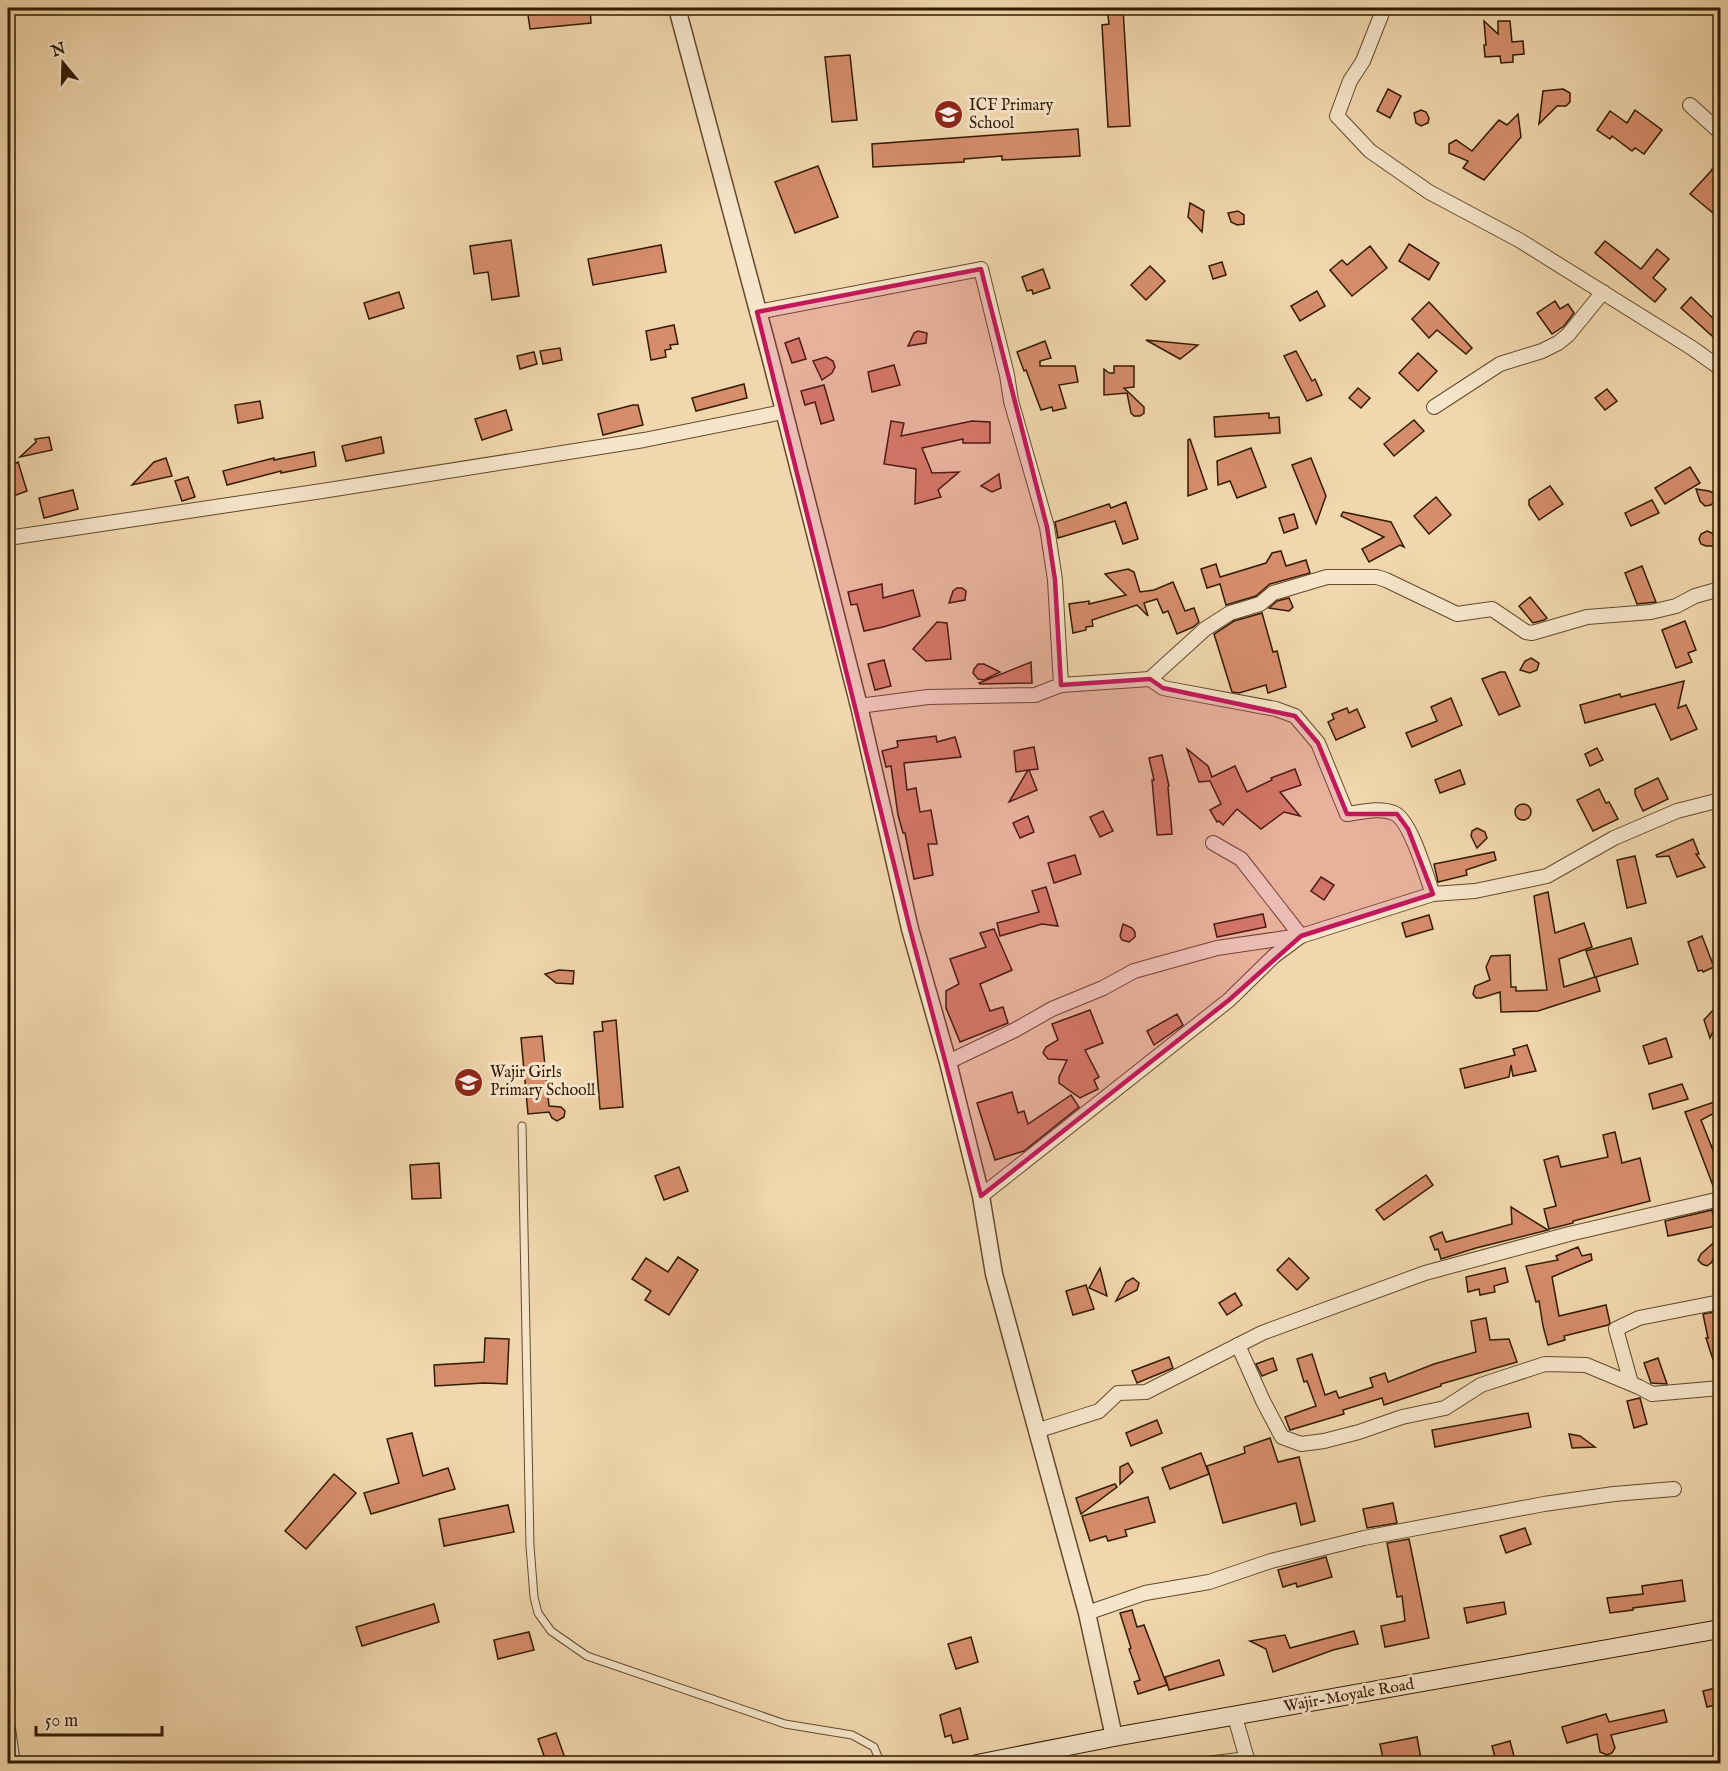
<svg xmlns="http://www.w3.org/2000/svg" width="1728" height="1771" font-family="'IM FELL English',serif">
<style>
.building{fill:#d68d6c;stroke:#331b00;stroke-width:1.5}
.lines{fill:none;stroke-linecap:round;stroke-linejoin:round}
.service-casing{stroke:#624a2b;stroke-width:9}
.minor-casing{stroke:#624a2b;stroke-width:16}
.tertiary-casing{stroke:#624a2b;stroke-width:19}
.secondary-casing{stroke:#331b00;stroke-width:20}
.service{stroke:#f6e5ca;stroke-width:7}
.minor{stroke:#f6e5ca;stroke-width:14}
.tertiary{stroke:#f6e5ca;stroke-width:16}
.secondary{stroke:#f6e5ca;stroke-width:18}
.marked{fill:#c2185b;fill-opacity:0.2;stroke:#c2185b;stroke-width:4.5;stroke-linejoin:round}
.labels{text-anchor:middle;dominant-baseline:central;stroke-width:6;stroke-linejoin:round;paint-order:stroke}
.poi-label{font-size:16px;fill:#331b00;stroke:#f6e5ca;text-anchor:start}
.street-label{font-size:16px;fill:#331b00;stroke:#f6e5ca}
</style>
<rect width="100%" height="100%" fill="#f1d7ad"/>
<filter id="stains"><feTurbulence type="fractalNoise" baseFrequency=".00333" numOctaves="4"/><feColorMatrix values="0 0 0 0 .2 0 0 0 0 .09 0 0 0 0 .02 0 0 0 .5 -.17"/></filter>
<radialGradient id="worn" r=".72"><stop offset=".6" stop-color="#630" stop-opacity="0"/><stop offset="1" stop-color="#630" stop-opacity=".3"/></radialGradient>
<g class="building">
<path d="M527 8H590L591 23 530 29Z"/>
<path d="M1107 8H1123L1130 126 1108 127 1102 25 1109 24Z"/>
<path d="M1484 21 1498 34V21H1510L1512 42 1523 41 1524 54 1513 55V62L1501 63 1500 56 1485 57 1484 45H1486Z"/>
<path d="M850 55 857 120 832 122 825 57Z"/>
<path d="M1388 89 1401 96 1390 118 1377 111Z"/>
<path d="M1563 89 1570 93V102L1566 106H1557L1539 124 1543 91Z"/>
<path d="M1421 110 1426 112 1429 118 1428 123 1421 126 1416 123 1414 113Z"/>
<path d="M1635 110 1662 130 1644 154 1635 148 1632 151 1612 136 1610 139 1597 130 1610 111 1627 123Z"/>
<path d="M1518 114 1521 137 1484 180 1463 168 1468 161 1449 153V144L1456 140 1472 151 1499 120 1507 125Z"/>
<path d="M1078 129 1080 156 1002 160V156L964 159V162L873 167 872 144Z"/>
<path d="M1720 157V204L1713 213 1690 194 1711 171Z"/>
<path d="M818 166 838 217 795 233 775 182Z"/>
<path d="M1190 203 1204 211 1202 232 1188 217Z"/>
<path d="M1238 211 1244 215V224L1237 225 1231 222 1228 213Z"/>
<path d="M511 240 519 296 492 300 488 272 474 274 470 246Z"/>
<path d="M1605 241 1641 269 1657 249 1669 259 1653 278 1666 289 1655 302 1595 253Z"/>
<path d="M1409 244 1439 263 1429 280 1399 261Z"/>
<path d="M661 245 666 272 593 285 588 259Z"/>
<path d="M1370 246 1387 268 1352 296 1330 270 1342 260 1347 265Z"/>
<path d="M1222 262 1226 275 1213 279 1209 266Z"/>
<path d="M1150 266 1165 281 1146 300 1131 285Z"/>
<path d="M1043 269 1050 288 1033 294 1032 290 1027 291 1022 277Z"/>
<path d="M1317 291 1325 306 1300 321 1291 306Z"/>
<path d="M399 292 404 308 369 319 364 303Z"/>
<path d="M1691 297 1720 325V343L1681 308Z"/>
<path d="M1555 301 1560 309 1568 304 1574 313 1564 326 1552 334 1537 313Z"/>
<path d="M1429 302 1472 348 1466 354 1437 330 1429 338 1412 319Z"/>
<path d="M674 325 678 344 670 345 671 349 665 350 666 357 651 360 646 331Z"/>
<path d="M918 331 927 333 926 343 908 346 914 333Z"/>
<path d="M799 338 806 359 792 363 785 343Z"/>
<path d="M1146 340 1198 345 1180 359Z"/>
<path d="M1045 341 1051 358 1040 361V366H1075L1078 382 1059 385 1066 408 1053 411 1052 407 1041 410 1026 370 1024 371 1017 352Z"/>
<path d="M560 348 562 360 543 364 540 351Z"/>
<path d="M1296 351 1312 381 1315 379 1322 395 1307 401 1284 356Z"/>
<path d="M534 352 537 364 520 369 517 356Z"/>
<path d="M1418 353 1437 371 1418 391 1399 373Z"/>
<path d="M826 357 833 361 835 367 832 373 822 380 813 361Z"/>
<path d="M894 365 900 385 872 392 868 372Z"/>
<path d="M1114 366H1134V387L1124 388 1144 407V413L1140 416H1134L1131 413 1127 393 1104 395V369L1109 373H1114Z"/>
<path d="M744 384 747 398 696 411 692 398Z"/>
<path d="M824 385 834 420 821 424 815 402 805 405 801 391Z"/>
<path d="M1358 388 1370 398 1361 408 1349 398Z"/>
<path d="M1607 389 1617 401 1605 410 1595 398Z"/>
<path d="M260 401 263 418 238 423 235 405Z"/>
<path d="M633 405H638L643 425 603 435 598 414Z"/>
<path d="M506 410 512 430 482 440 475 419Z"/>
<path d="M1269 413V418L1279 417 1280 433 1215 437 1214 417Z"/>
<path d="M1414 420 1424 431 1394 456 1384 444Z"/>
<path d="M891 421 904 423 901 436 972 421 990 422V443H963V439L922 448 932 473 959 472 938 490 941 497 915 504 916 469 884 464Z"/>
<path d="M49 437 52 450 20 457 36 442 35 439Z"/>
<path d="M381 437 384 453 346 461 342 446Z"/>
<path d="M1190 439 1207 489 1188 496V440Z"/>
<path d="M1251 448 1266 487 1237 498 1230 481 1218 485 1217 461Z"/>
<path d="M314 452 316 466 281 473V471L227 485 223 471 274 458V460Z"/>
<path d="M166 458 172 476 132 485 154 462Z"/>
<path d="M1311 458 1326 496 1316 524 1292 465Z"/>
<path d="M18 462 27 491 8 498V469Z"/>
<path d="M1690 467 1700 483 1665 504 1655 488Z"/>
<path d="M999 474 1001 488 992 492 981 486Z"/>
<path d="M188 477 195 497 182 501 175 481Z"/>
<path d="M1550 486 1563 504 1539 520 1529 505V500Z"/>
<path d="M1696 489 1709 491 1720 496 1711 505 1705 506 1700 501Z"/>
<path d="M73 490 78 509 44 518 39 498Z"/>
<path d="M1436 497 1451 515 1429 534 1414 516Z"/>
<path d="M1652 500 1659 513 1631 526 1625 513Z"/>
<path d="M1126 502 1138 539 1123 544 1115 521 1058 538 1055 522 1109 504 1111 508Z"/>
<path d="M1343 512 1391 522 1404 547 1400 545 1369 562 1362 549 1384 537 1341 516Z"/>
<path d="M1294 514 1298 528 1284 533 1279 518Z"/>
<path d="M1707 531 1712 533 1720 544V546H1706L1701 544 1699 539 1701 534Z"/>
<path d="M1281 551 1286 566 1306 560 1310 573 1270 584 1256 596 1226 605 1220 584 1207 588 1201 569 1216 564 1220 577 1266 563 1272 553Z"/>
<path d="M1642 566 1656 602 1637 604 1625 573Z"/>
<path d="M1128 569 1134 572 1140 592 1154 590 1173 582 1185 611 1194 608 1199 622 1193 627 1177 634 1168 611 1163 613 1157 599 1144 603 1148 616 1137 605 1092 620 1093 626 1086 627V630L1073 633 1069 604 1089 601V604L1126 595 1105 574Z"/>
<path d="M882 584 883 598 913 590 920 616 883 627 864 631 857 604 851 605 848 592Z"/>
<path d="M957 588H962L966 591 965 600 949 603 953 591Z"/>
<path d="M1530 597 1547 618 1544 620 1533 623 1519 606Z"/>
<path d="M1289 598 1293 607 1289 611 1269 608 1277 601Z"/>
<path d="M1262 613 1273 652 1277 651 1286 687 1268 693 1266 685 1239 693 1232 692 1214 634 1234 621Z"/>
<path d="M1685 621 1696 650 1688 653 1692 662 1676 668 1662 630Z"/>
<path d="M937 622 947 623 951 659 926 661 913 649Z"/>
<path d="M1531 658 1539 663 1537 670 1530 673 1520 670 1525 661Z"/>
<path d="M884 660 891 686 875 690 868 664Z"/>
<path d="M1031 662 1032 683 980 684 979 683Z"/>
<path d="M978 664H984L1000 672 984 680 978 679 973 673 974 669Z"/>
<path d="M1500 672H1505L1520 706 1499 715 1482 679Z"/>
<path d="M1684 681 1678 708 1686 705 1697 729 1671 740 1655 704 1585 723 1580 705 1620 694 1621 697Z"/>
<path d="M1451 698 1462 725 1412 747 1406 733 1437 721 1431 707Z"/>
<path d="M1347 708 1349 713 1357 709 1365 727 1336 740 1328 722 1334 719 1332 714Z"/>
<path d="M936 736 937 742 955 737 961 757 904 763 907 790 916 788 920 812 931 810 937 844H928L933 875 914 879 905 833H903L898 815 891 766 886 767 882 751 898 747 897 741Z"/>
<path d="M1034 747 1038 769 1029 770 1037 790 1009 802 1028 770 1016 772 1014 751Z"/>
<path d="M1597 748 1603 760 1590 766 1585 754Z"/>
<path d="M1187 749 1208 766 1212 777 1235 766 1247 792 1272 780 1271 778 1295 769 1301 785 1280 792 1300 816 1284 812 1261 829 1237 809 1223 825 1219 821 1217 822 1210 810 1221 804 1210 781 1199 782Z"/>
<path d="M1162 755 1169 786 1168 787 1172 834 1157 835 1152 780H1154L1149 758Z"/>
<path d="M1460 770 1465 784 1440 793 1435 780Z"/>
<path d="M1658 778 1668 799 1643 811 1635 794V789Z"/>
<path d="M1599 789 1606 803 1609 802 1618 819 1593 831 1577 800Z"/>
<circle cx="1523" cy="812" r="8"/>
<path d="M1103 811 1113 831 1100 837 1090 817Z"/>
<path d="M1028 816 1034 832 1020 838 1013 823Z"/>
<path d="M1477 828 1485 832 1487 838 1477 848 1471 836 1472 831Z"/>
<path d="M1693 839 1699 854H1696L1705 867 1677 877 1669 856 1657 857 1656 855Z"/>
<path d="M1494 852 1496 860 1466 870 1467 875 1438 882 1434 864Z"/>
<path d="M1075 855 1081 874 1054 883 1048 863Z"/>
<path d="M1635 856 1646 903 1627 908 1617 860Z"/>
<path d="M1321 877 1334 885 1324 900 1311 891Z"/>
<path d="M1046 887 1058 926 1042 924 1000 936 997 923 1039 912 1032 891Z"/>
<path d="M1548 892 1555 933 1584 923 1592 947 1559 959 1564 987 1595 977 1586 951 1631 938 1638 964 1596 977 1600 991 1538 1011 1501 1012 1500 992 1481 998H1476L1473 994 1475 986 1490 980 1486 967 1491 956 1510 955 1511 987H1516V991L1547 990 1534 896Z"/>
<path d="M1263 914 1266 927 1217 937 1214 924Z"/>
<path d="M1429 915 1433 929 1406 937 1402 923Z"/>
<path d="M1123 924 1132 928 1135 932V937L1129 942 1122 940 1120 936Z"/>
<path d="M994 929 1012 970 980 984 990 1011 1003 1007 1008 1023 960 1042 946 1008V991L959 984 950 959 986 947 980 933Z"/>
<path d="M1702 936 1714 967 1703 972 1702 970 1698 971 1688 942Z"/>
<path d="M559 970 574 971 573 984 556 983 545 974Z"/>
<path d="M1090 1010 1103 1043 1085 1050 1099 1077 1094 1080 1098 1089 1080 1098 1059 1083V1077L1067 1060 1048 1059 1043 1053 1046 1047 1058 1040 1052 1024Z"/>
<path d="M1713 1010 1718 1021 1710 1038 1704 1020Z"/>
<path d="M1177 1014 1183 1025 1154 1045 1147 1031Z"/>
<path d="M616 1020 623 1107 600 1109 594 1032 603 1031 602 1022Z"/>
<path d="M542 1036 549 1106 561 1107 565 1111 564 1117 557 1121 552 1118 549 1112 528 1114 521 1038Z"/>
<path d="M1666 1038 1672 1057 1649 1064 1643 1046Z"/>
<path d="M1527 1045 1536 1071 1513 1076 1511 1065 1509 1077 1465 1088 1460 1069 1515 1055 1513 1049Z"/>
<path d="M1682 1084 1688 1099 1653 1109 1649 1094Z"/>
<path d="M1012 1092 1018 1113 1024 1111 1028 1124 1071 1095 1079 1107 1024 1151 995 1160 977 1103Z"/>
<path d="M1720 1100V1110L1701 1120 1720 1168V1190L1715 1191 1685 1112Z"/>
<path d="M1615 1132 1622 1163 1640 1158 1650 1201 1573 1221V1223L1549 1229 1544 1209 1556 1206 1544 1160 1558 1156 1561 1167 1608 1157 1603 1135Z"/>
<path d="M439 1163 441 1198 412 1199 410 1165Z"/>
<path d="M679 1167 688 1191 664 1200 655 1176Z"/>
<path d="M1426 1175 1433 1185 1384 1220 1376 1210Z"/>
<path d="M1511 1207 1548 1230 1476 1248 1441 1259 1438 1249 1435 1250 1430 1237 1442 1232 1446 1242 1512 1224Z"/>
<path d="M1712 1210 1716 1226 1668 1236 1665 1221Z"/>
<path d="M1719 1238 1712 1262 1707 1266 1702 1264 1698 1260 1701 1254Z"/>
<path d="M1578 1247 1582 1256 1591 1254 1592 1260 1552 1277 1559 1316 1606 1305 1610 1323 1608 1325 1564 1336 1565 1340 1548 1345 1543 1326 1539 1301 1536 1302 1526 1266 1558 1260 1556 1256Z"/>
<path d="M678 1257 698 1270 669 1315 645 1300 651 1291 632 1279 646 1258 668 1272Z"/>
<path d="M1289 1258 1309 1278 1297 1290 1277 1270Z"/>
<path d="M1100 1268 1107 1296 1089 1288Z"/>
<path d="M1505 1268 1508 1282 1494 1286 1495 1292 1480 1295 1479 1289 1468 1292 1466 1277Z"/>
<path d="M1133 1278 1139 1283 1137 1290 1116 1301 1126 1282Z"/>
<path d="M1086 1285 1094 1309 1073 1315 1066 1291Z"/>
<path d="M1235 1293 1242 1305 1227 1315 1219 1303Z"/>
<path d="M1720 1311V1374L1718 1375 1706 1338H1708L1703 1314Z"/>
<path d="M1486 1318 1490 1340 1509 1339 1517 1362 1441 1384V1386L1384 1405 1382 1398 1343 1410 1344 1414 1290 1430 1285 1417 1316 1406 1307 1381 1304 1382 1297 1359 1312 1354 1325 1395 1336 1391 1339 1398 1373 1387 1370 1378 1385 1373 1388 1382 1434 1364 1476 1352 1471 1321Z"/>
<path d="M485 1338 509 1339 507 1384 484 1383 435 1386 434 1365 484 1362Z"/>
<path d="M1169 1357 1173 1368 1137 1383 1132 1371Z"/>
<path d="M1273 1358 1277 1370 1262 1376 1256 1364Z"/>
<path d="M1658 1358 1667 1384 1651 1383 1644 1363Z"/>
<path d="M1640 1398 1647 1424 1634 1428 1627 1401Z"/>
<path d="M1528 1413 1531 1427 1435 1447 1432 1430Z"/>
<path d="M1157 1420 1162 1433 1131 1446 1126 1433Z"/>
<path d="M412 1433 423 1476 448 1468 455 1489 371 1514 364 1493 399 1483 387 1439Z"/>
<path d="M1569 1434 1580 1436 1595 1447 1572 1448Z"/>
<path d="M1270 1438 1278 1462 1299 1457 1315 1521 1301 1525 1296 1503 1223 1523 1207 1466 1245 1453 1244 1447Z"/>
<path d="M1201 1453 1209 1474 1170 1489 1162 1468Z"/>
<path d="M1128 1463 1133 1472 1120 1484V1467Z"/>
<path d="M334 1474 356 1493 306 1549 285 1531Z"/>
<path d="M1115 1484 1117 1487 1081 1514 1076 1498Z"/>
<path d="M1148 1497 1155 1522 1125 1530 1127 1536 1108 1541 1106 1536 1090 1541 1082 1516Z"/>
<path d="M1393 1503 1397 1523 1367 1528 1363 1509Z"/>
<path d="M508 1505 514 1532 444 1546 439 1519Z"/>
<path d="M1525 1528 1531 1544 1506 1553 1500 1536Z"/>
<path d="M1409 1539 1429 1638 1385 1647 1381 1626 1405 1621 1402 1596 1397 1597 1387 1543Z"/>
<path d="M1326 1557 1332 1577 1297 1587 1296 1583 1283 1587 1278 1570Z"/>
<path d="M1682 1580 1685 1601 1633 1608V1610L1610 1613 1607 1598 1643 1594 1642 1586Z"/>
<path d="M1504 1602 1506 1614 1467 1623 1464 1608Z"/>
<path d="M434 1604 439 1622 362 1646 356 1627Z"/>
<path d="M1132 1610 1137 1627 1144 1625 1167 1685 1138 1694 1134 1682 1140 1680 1129 1649 1131 1648 1120 1613Z"/>
<path d="M1354 1631 1358 1644 1333 1650 1273 1672 1266 1649 1250 1641 1285 1635 1290 1648Z"/>
<path d="M529 1632 534 1650 498 1659 494 1640Z"/>
<path d="M971 1637 978 1662 956 1669 948 1644Z"/>
<path d="M1219 1660 1224 1675 1169 1690 1165 1677Z"/>
<path d="M1720 1687V1704L1707 1707 1703 1691Z"/>
<path d="M960 1708 968 1739 953 1743 951 1735 945 1737 940 1715Z"/>
<path d="M1664 1710 1667 1722 1611 1735 1615 1748 1612 1753 1607 1755 1600 1752 1597 1734 1567 1743 1562 1727 1606 1714 1609 1722Z"/>
<path d="M556 1733 565 1758 547 1764 538 1739Z"/>
<path d="M1417 1737 1421 1759 1398 1764H1384L1380 1744Z"/>
<path d="M1510 1741 1514 1756 1496 1761 1492 1746Z"/>
</g>
<g class="lines">
<defs>
<path id="service" d="M522 1126 530 1546 534 1597 538 1613 551 1631 587 1656 785 1724 852 1735 874 1747 881 1764"/>
<g id="minor">
<path d="M1384 8 1363 61 1350 81 1337 116 1370 151 1429 192 1519 240 1692 348 1720 368"/>
<path d="M1690 105 1720 132"/>
<path d="M757 312 981 269 1007 375 1011 401 1047 527 1055 580 1061 685"/>
<path d="M1434 407 1500 364 1542 351 1558 343 1568 335 1603 292"/>
<path d="M8 538 322 491 644 440 783 412"/>
<path d="M1150 679 1205 629 1230 613 1260 604 1273 593 1327 577H1377L1386 580 1457 614 1492 609 1526 632 1532 633 1587 617 1651 612 1676 606 1695 596 1720 589"/>
<path d="M859 706 928 697 1035 695 1061 685 1150 679 1163 688 1276 709 1295 716 1318 743 1347 814C1362 812 1380 807 1394 813 1411 820 1426 876 1433 894"/>
<path d="M1213 843 1241 859 1301 936"/>
<path d="M948 1062 1015 1030 1052 1009 1103 988 1134 971 1217 948 1299 936"/>
<path d="M981 1196 1229 1000 1274 956 1301 936 1433 894 1475 891 1547 876 1614 838 1677 811 1720 800"/>
<path d="M1238 1345 1263 1401 1282 1437 1301 1444 1324 1441 1359 1432 1402 1417 1445 1408 1481 1385 1545 1364 1586 1365 1639 1387 1652 1394 1720 1388"/>
<path d="M1631 1383 1616 1329 1639 1318 1720 1302"/>
<path d="M1036 1431 1099 1411 1118 1393 1146 1392 1262 1333 1425 1273 1569 1234 1720 1199"/>
<path d="M1087 1613 1145 1593 1209 1582 1271 1561 1364 1538 1544 1504 1614 1494 1674 1489"/>
<path d="M8 1729 13 1764"/>
<path d="M1207 1764 1247 1759 1235 1717"/>
</g>
<path id="tertiary" d="M677 8 770 356 859 706 910 929 948 1062 981 1196 994 1274 1087 1613 1114 1737"/>
<path id="secondary" d="M977 1764 1114 1737 1720 1629"/>
</defs>
<use href="#service" class="service-casing"/>
<use href="#minor" class="minor-casing"/>
<use href="#tertiary" class="tertiary-casing"/>
<use href="#secondary" class="secondary-casing"/>
<use href="#service" class="service"/>
<use href="#minor" class="minor"/>
<use href="#tertiary" class="tertiary"/>
<use href="#secondary" class="secondary"/>
</g>
<path class="marked" d="M981 269 1047 527 1055 580 1061 685 1150 679 1163 688 1295 716 1318 743 1347 814H1397L1408 829 1433 894 1301 936 1229 1000 981 1196 910 929 757 312Z"/>
<defs>
<symbol id="school-disc" viewBox="-11 -11 22 22"><circle r="9.5" fill="#8f2418" stroke="#f6e5ca"/><path d="M0-5L7-2L0 1L-7-2ZM-4 1L0 2.5L4 1V4Q0 6-4 4Z" fill="#fff"/></symbol>
</defs>
<g fill-rule="evenodd">
<use href="#school-disc" x="932" y="98" width="33" height="33"/>
<use href="#school-disc" x="452" y="1066" width="33" height="33"/>
</g>
<g class="labels">
<g class="poi-label">
<text x="969" y="106">ICF Primary<tspan x="969" dy="18">School</tspan></text>
<text x="490" y="1073">Wajir Girls<tspan x="490" dy="18">Primary Schooll</tspan></text>
</g>
<g class="street-label">
<text transform="translate(1349 1696) rotate(-10)">Wajir-Moyale Road</text>
</g>
</g>
<rect width="1728" height="1771" fill="none" stroke="#f1d7ad" stroke-width="30"/>
<rect x="9" y="9" width="1710" height="1753" fill="none" stroke="#331b00" stroke-width="3"/>
<rect x="15" y="15" width="1698" height="1741" fill="none" stroke="#331b00" stroke-width="1.5"/>
<g transform="translate(63 63) rotate(341)" stroke="#f6e5ca" stroke-width="4.5" paint-order="stroke">
<path d="M0-4.5L10 22L0 15L-10 22Z" fill="#331b00"/>
<text y="-9" font-size="16" font-weight="bold" text-anchor="middle" fill="#331b00">N</text>
</g>
<path d="M36 1726v9h126v-9" fill="none" stroke="#331b00" stroke-width="3"/>
<text x="45" y="1726" font-size="18" fill="#331b00" stroke="#f6e5ca" stroke-width="4.5" paint-order="stroke">50 m</text>
<rect width="100%" height="100%" filter="url(#stains)"/>
<rect width="100%" height="100%" fill="url(#worn)"/>
</svg>
